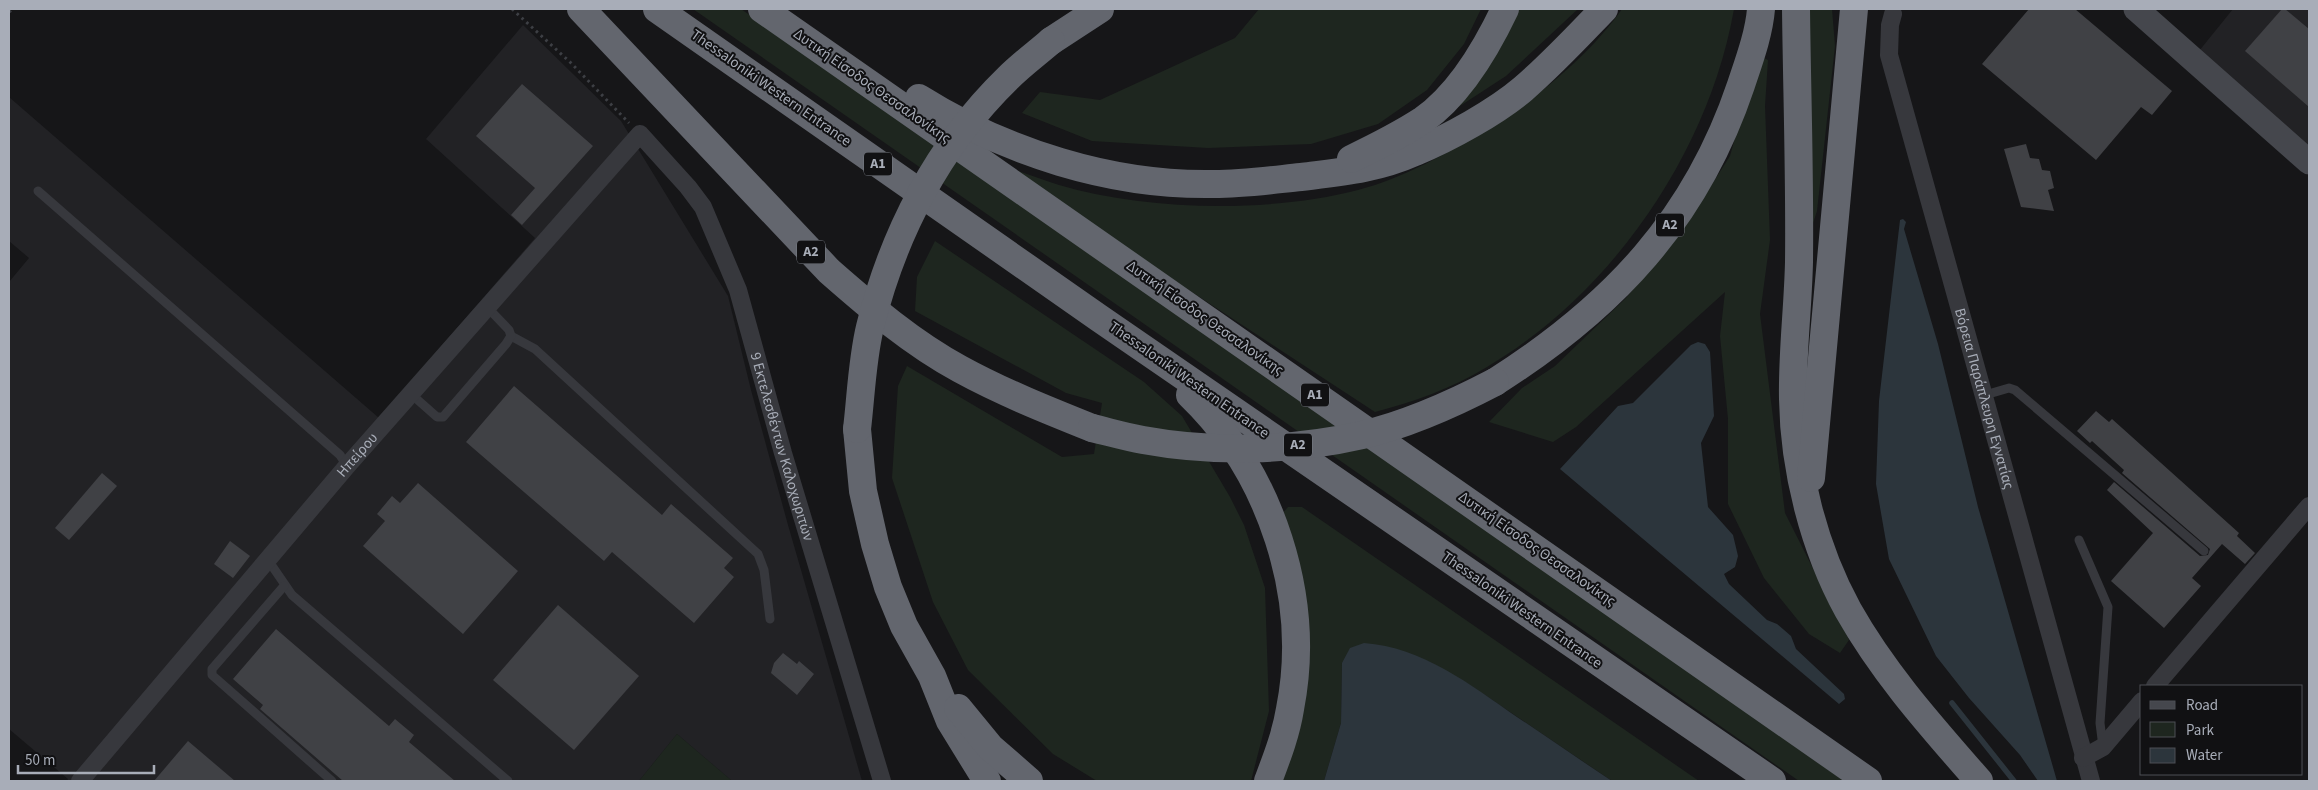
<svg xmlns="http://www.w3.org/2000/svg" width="2318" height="790" font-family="'Source Sans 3',sans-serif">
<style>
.built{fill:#222225}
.green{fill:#1e261f}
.water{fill:#2c353c}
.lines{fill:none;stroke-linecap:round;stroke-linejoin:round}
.stream{stroke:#2c353c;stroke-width:5.5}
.building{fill:#404145}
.path{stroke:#3d3f44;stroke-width:3;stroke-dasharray:2.5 4;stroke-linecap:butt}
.lane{stroke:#37383d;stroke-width:9}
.street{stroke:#37383d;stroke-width:18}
.secondary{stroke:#45474d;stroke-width:25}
.highway{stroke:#63666e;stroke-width:28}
.highway-bridge{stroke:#63666e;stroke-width:28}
.labels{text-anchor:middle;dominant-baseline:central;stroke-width:4;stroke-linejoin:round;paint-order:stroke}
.shield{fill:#111113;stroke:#7b7e86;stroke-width:1}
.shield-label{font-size:14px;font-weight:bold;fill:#a8adb8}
.street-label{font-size:15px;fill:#a8adb8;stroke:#111113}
</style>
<rect width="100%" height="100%" fill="#161618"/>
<g class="built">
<path d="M2233 9H2309V148L2199 51Z"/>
<path d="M523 25 621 121 728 296 751 390 788 525 862 781H732L677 734 639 781H67L68 779 9 729V282L29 258 9 241V97L379 418 535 238 426 139Z"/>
</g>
<g class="green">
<path d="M693 9H741L1201 327 1844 781H1799Z"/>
<path d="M1259 9H1481L1464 44 1427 90 1378 124 1311 144 1208 148 1092 141 1022 113 1040 92 1100 100 1235 38Z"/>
<path d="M1510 9H1578L1506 76 1437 121Z"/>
<path d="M1622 9H1734C1709 152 1612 293 1487 367 1453 388 1413 402 1375 412L995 163C1016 170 1038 178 1059 185 1148 211 1269 213 1358 190 1404 178 1448 153 1488 128 1537 98 1589 56 1622 9Z"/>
<path d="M1806 9H1832L1835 46 1817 211 1806 245Z"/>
<path d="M1758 55 1768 60 1765 106 1770 240 1760 314 1785 513 1849 640 1840 653 1809 634 1764 578 1728 504V419L1720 336 1725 292 1576 427 1553 442 1489 422 1522 388 1555 366 1626 298 1686 225 1730 156Z"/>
<path d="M935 241 1144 382 1182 416 1230 497 1244 525 1265 588 1269 711 1251 781H1097L1053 754 968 670 933 602 892 478 898 386 907 366 1062 457 1094 454 1102 403 1066 393 915 311 917 277Z"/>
<path d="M1288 507H1302L1699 781H1612L1470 685 1428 661 1342 663 1341 723 1324 781H1280L1301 714 1281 515Z"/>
<path d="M677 734 732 781H639Z"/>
</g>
<g class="water">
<path d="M1903 219 1906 222 1904 229 1938 344 1978 507 2057 781H2038L2020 755 1969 698 1936 656 1889 559 1876 484 1879 401 1900 220Z"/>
<path d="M1698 342 1705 344 1710 352 1714 416 1701 443 1708 507 1733 535 1738 556 1735 567 1724 574 1729 584 1767 620 1777 624 1791 636 1796 649 1844 694 1845 699 1839 704 1560 469 1618 406 1633 403 1691 345Z"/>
<path d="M1364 643C1422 647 1471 685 1517 717 1549 738 1580 760 1612 781H1324L1341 723 1342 663 1350 648Z"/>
</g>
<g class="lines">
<path class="stream" d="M1952 703 2014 781"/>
</g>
<g class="building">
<path d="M2029 9H2075L2172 91 2152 115 2141 107 2096 160 1982 64Z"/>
<path d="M2282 9H2285L2309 29V107L2245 51Z"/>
<path d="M522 84 593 146 522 225 511 215 535 188 476 136Z"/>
<path d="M2026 144 2030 158 2039 159 2042 170 2050 171 2054 188 2048 190 2054 211 2021 207 2004 149Z"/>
<path d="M514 386 662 515 671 504 733 558 724 568 734 577 694 623 612 552 604 561 466 442Z"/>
<path d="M2096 411 2109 422 2112 419 2239 533 2237 536 2255 553 2245 564 2222 544 2192 578 2201 586 2164 628 2111 581 2153 533 2107 490 2114 482 2200 556 2208 555 2210 549 2122 473 2124 470 2092 441 2090 443 2077 431Z"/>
<path d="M102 473 117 486 69 540 55 528Z"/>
<path d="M418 483 518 571 463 634 363 546 385 521 377 514 392 496 400 503Z"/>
<path d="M230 541 250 556 233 578 214 564Z"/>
<path d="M558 605 639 676 574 750 493 680Z"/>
<path d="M276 629 389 726 395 719 414 735 409 742 455 781H343L260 709 263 705 233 679Z"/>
<path d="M783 653 797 664 799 661 814 674 797 695 771 673 774 663Z"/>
<path d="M188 741 235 781H154Z"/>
</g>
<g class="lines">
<g class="path">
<path d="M512 9 571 63 629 123"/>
<path d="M9 12 13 9"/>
</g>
<g class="lane">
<path d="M38 191 340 455 347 466"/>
<path d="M511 336 535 349 758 554 764 570 770 619"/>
<path d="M411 394 437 417H443L506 344 511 336 509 330 487 307"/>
<path d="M1985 395 2009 388 2015 390 2204 551"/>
<path d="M2079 540 2108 607 2100 723 2103 747"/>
<path d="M268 560 292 595 508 781"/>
<path d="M284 586 212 669V675L332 781"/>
</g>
<g class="street">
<path id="s1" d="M1893 14 1890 25 1889 55 2091 781"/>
<path d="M2155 686 2309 506"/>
<path d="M2083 758 2103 747 2142 701"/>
<path id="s2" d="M80 781 347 466 640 134 688 187 703 207 738 290 783 453 882 781"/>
</g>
<path class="secondary" d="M2136 9 2309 162"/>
<g class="highway">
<path d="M581 9 829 271C870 307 912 343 960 369 1002 392 1047 410 1092 428"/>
<path d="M657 9 1099 318 1772 781"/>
<path d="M762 9 1868 781"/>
<path d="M1796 9C1797 93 1800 178 1799 262 1798 308 1792 354 1793 399 1794 470 1814 548 1848 610 1884 674 1932 727 1979 781"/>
<path d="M1051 41 1100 9"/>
<path d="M919 98C1005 152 1111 186 1214 184 1243 184 1272 180 1301 177 1342 172 1377 169 1415 152 1449 138 1496 112 1523 89 1552 64 1578 36 1604 9"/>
<path d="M1351 159C1376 147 1400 135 1423 120 1460 94 1486 49 1505 9"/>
<path d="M1495 382C1613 307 1696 219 1741 85 1749 61 1759 34 1761 9"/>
<path d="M1190 395C1271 473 1312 597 1290 709 1286 734 1277 757 1268 781"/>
<path d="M857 429 863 491 875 544 888 587 904 626 932 676 950 721 987 781"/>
<path d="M1811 478 1854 9"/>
<path d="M958 708 990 747 1029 781"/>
</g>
<g class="highway-bridge">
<path d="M1092 428C1109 432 1126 437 1143 440 1214 453 1292 451 1362 435 1409 424 1453 404 1495 382"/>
<path d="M857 429C861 396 862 360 870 327 893 234 938 146 1008 78 1021 65 1036 54 1051 41"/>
</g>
</g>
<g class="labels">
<g class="shield">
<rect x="864" y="152.5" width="28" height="23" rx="4"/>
<rect x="1656" y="213.5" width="28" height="23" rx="4"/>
<rect x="797" y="240.5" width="28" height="23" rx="4"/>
<rect x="1301" y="383.5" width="28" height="23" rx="4"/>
<rect x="1284" y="433.5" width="28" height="23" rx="4"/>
</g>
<g class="shield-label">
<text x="878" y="164">Α1</text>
<text x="1670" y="225">Α2</text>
<text x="811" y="252">Α2</text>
<text x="1315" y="395">Α1</text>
<text x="1298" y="445">Α2</text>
</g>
<g class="street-label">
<text transform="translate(872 86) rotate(35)">Δυτική Είσοδος Θεσσαλονίκης</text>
<text transform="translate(771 88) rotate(35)">Thessaloniki Western Entrance</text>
<text transform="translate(1205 318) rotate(35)">Δυτική Είσοδος Θεσσαλονίκης</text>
<text transform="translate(1189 380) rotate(35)">Thessaloniki Western Entrance</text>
<text stroke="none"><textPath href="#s1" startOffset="398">Βόρεια Παράπλευρη Εγνατίας</textPath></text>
<text stroke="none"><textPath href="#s2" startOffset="1205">9 Εκτελεσθέντων Καλοχωριτών</textPath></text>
<text stroke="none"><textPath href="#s2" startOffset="428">Ηπείρου</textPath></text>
<text transform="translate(1537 549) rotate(35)">Δυτική Είσοδος Θεσσαλονίκης</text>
<text transform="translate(1522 610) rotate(35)">Thessaloniki Western Entrance</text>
</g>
</g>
<rect width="2318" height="790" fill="none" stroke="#a8adb8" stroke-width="20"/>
<rect x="2140" y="685" width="162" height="90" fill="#111113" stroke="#4d4f55"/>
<rect x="2150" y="701" width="25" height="8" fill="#45474d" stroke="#4d4f55"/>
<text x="2186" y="710" font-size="15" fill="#a8adb8">Road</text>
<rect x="2150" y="722" width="25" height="15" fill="#1e261f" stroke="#4d4f55"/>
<text x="2186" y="735" font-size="15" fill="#a8adb8">Park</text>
<rect x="2150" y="748" width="25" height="15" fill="#2c353c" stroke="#4d4f55"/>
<text x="2186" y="760" font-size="15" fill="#a8adb8">Water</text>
<path d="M18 765v8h136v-8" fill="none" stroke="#a8adb8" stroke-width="2.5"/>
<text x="25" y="765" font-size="15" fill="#a8adb8" stroke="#111113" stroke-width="4" paint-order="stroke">50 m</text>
</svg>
